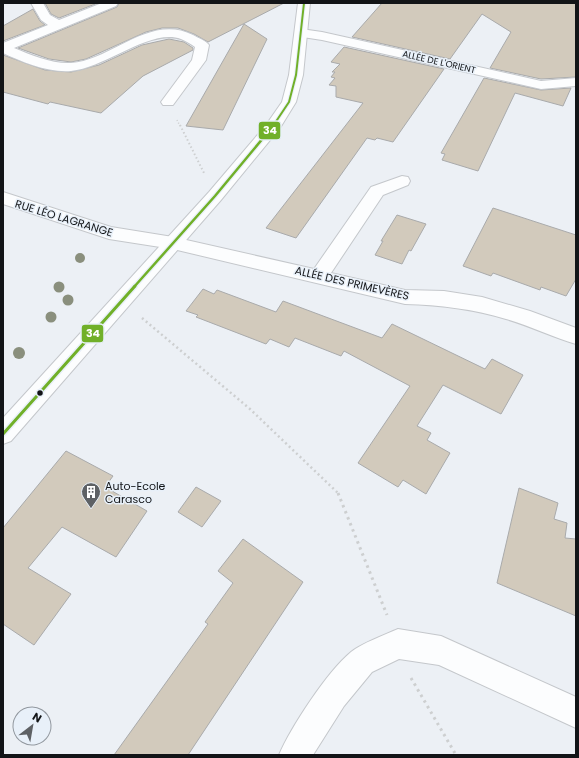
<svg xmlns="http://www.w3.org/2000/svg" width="579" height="758" font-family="Poppins,sans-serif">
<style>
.building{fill:#d2cabc;stroke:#a9aaab}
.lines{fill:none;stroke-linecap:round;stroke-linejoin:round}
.minor-casing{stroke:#c4c7cb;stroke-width:2}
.secondary-casing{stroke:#c4c7cb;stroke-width:2}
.path-far3{stroke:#cdcfd0;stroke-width:1.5;stroke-dasharray:1 2;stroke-linecap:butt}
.path-far2{stroke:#cdcfd0;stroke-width:2;stroke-dasharray:1.5 2.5;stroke-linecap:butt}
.path-far1{stroke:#cdcfd0;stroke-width:2.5;stroke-dasharray:2 3;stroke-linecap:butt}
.path{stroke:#cdcfd0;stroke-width:3;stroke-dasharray:2.5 4;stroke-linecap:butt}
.minor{fill:#fcfdfe;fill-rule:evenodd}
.secondary{fill:#fcfdfe;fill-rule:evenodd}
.bus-1-far2-casing{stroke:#e8f0f9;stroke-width:4}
.bus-1-far1-casing{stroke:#e8f0f9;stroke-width:5}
.bus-1-casing{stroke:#e8f0f9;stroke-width:6}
.bus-1-far2{stroke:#71b029;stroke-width:2}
.bus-1-far1{stroke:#71b029;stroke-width:2.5}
.bus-1{stroke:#71b029;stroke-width:3}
.tree{fill:#8a8f7d}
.bus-dot{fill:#121417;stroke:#e8f0f9;stroke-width:1.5}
.labels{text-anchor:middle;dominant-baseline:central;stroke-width:3;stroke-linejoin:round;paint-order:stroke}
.far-street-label{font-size:9px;fill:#121417;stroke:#e8f0f9}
.street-label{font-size:11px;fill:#121417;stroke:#e8f0f9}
.poi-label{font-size:11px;fill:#121417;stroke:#e8f0f9;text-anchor:start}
.line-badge{stroke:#e8f0f9;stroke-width:1.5}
.badge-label{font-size:11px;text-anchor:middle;font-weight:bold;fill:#fff}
</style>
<rect width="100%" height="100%" fill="#ecf0f5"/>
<g class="building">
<path d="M45 3H98L59 18 51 14Z"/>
<path d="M119 3H284L208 42 194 34 178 28H162L146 32 86 59 71 62 49 59 18 48 117 7Z"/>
<path d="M382 3H576V77L541 79 490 68 511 32 482 14 450 59 352 37Z"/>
<path d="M33 9 40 21 45 25 3 41V26Z"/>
<path d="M244 24 267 39 223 130 186 126Z"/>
<path d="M169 39 184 42 193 48V50L143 76 101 113 50 102 48 104 3 92V55L45 70 71 72 99 65 142 45Z"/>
<path d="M344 47 444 69 393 142 377 138 375 140 367 138 296 238 266 228 363 103 336 97V86L329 85 335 78 331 77 335 72H332L340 64 331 62Z"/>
<path d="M484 78 541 90 571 88 563 106 515 93 478 171 442 160 445 154 441 153Z"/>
<path d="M493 208 576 235V279L566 296 541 287 540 290 493 273 491 276 463 266Z"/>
<path d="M397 215 426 224 411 251 409 250 402 264 375 255 383 241H381Z"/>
<path d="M203 289 214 294 217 290 276 312 283 301 382 338 392 324 485 369 492 359 523 375 501 414 443 385 417 426 431 433 427 440 450 453 426 494 403 480 398 487 358 463 410 386 344 351 341 356 295 338 289 347 270 339 266 344 196 317 198 315 186 311Z"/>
<path d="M66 451 113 476 105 487 147 511 116 557 62 527 28 568 71 594 34 645 3 624V528Z"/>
<path d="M196 487 221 501 202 527 178 512Z"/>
<path d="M519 488 558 503 554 519 567 523 565 538 576 539V616L497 583Z"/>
<path d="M243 539 303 582 188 755H114L208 624 205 622 233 583 218 571Z"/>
</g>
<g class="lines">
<defs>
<g id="minor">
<path d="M31 3H43L50 15 59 20 102 3H118L116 6 14 48C31 55 52 64 71 63 112 60 150 13 193 35 198 38 205 40 209 45L206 60 173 105H163L161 102 192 60 195 47C191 44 186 41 181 39 150 28 106 68 71 71 49 73 22 62 3 53V43L48 25 41 20Z"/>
<path d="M301 29 322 32 541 81 576 78V86L541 89 322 40 296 36 295 33 296 30Z"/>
<path d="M402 176 408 177 410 181 408 185 383 195 331 273 405 290 444 291 482 297 530 311 576 328V344C552 337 530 326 506 319 473 309 440 305 405 304L173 249 109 239 3 204V192L111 227 173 237 314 269 371 187Z"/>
<path d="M398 629 441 636 576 697V728L439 665 399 659 372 672 344 706 313 755H279C291 727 327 672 351 652 362 643 385 635 398 629Z"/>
</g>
<path id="secondary" d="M298 3H310L303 75 296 102 280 128 221 200 11 441 3 444V418L209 192 266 125 282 102 289 75Z"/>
</defs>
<use href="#minor" class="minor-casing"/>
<use href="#secondary" class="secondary-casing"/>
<path class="path-far3" d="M177 120 180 126"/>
<path class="path-far2" d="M180 125 204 173"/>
<path class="path-far1" d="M142 318 250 409 339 494"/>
<g class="path">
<path d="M338 493 387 615"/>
<path d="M411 678 456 755"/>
</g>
<use href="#minor" class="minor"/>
<use href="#secondary" class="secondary"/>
<defs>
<path id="bus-1-far2" d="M273 126 289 102 296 75 304 3"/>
<path id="bus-1-far1" d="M134 287 215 196 274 125"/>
<path id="bus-1" d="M3 434 135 286"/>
</defs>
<use href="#bus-1-far2" class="bus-1-far2-casing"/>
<use href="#bus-1-far1" class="bus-1-far1-casing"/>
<use href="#bus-1" class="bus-1-casing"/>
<use href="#bus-1-far2" class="bus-1-far2"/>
<use href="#bus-1-far1" class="bus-1-far1"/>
<use href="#bus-1" class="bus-1"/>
</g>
<g class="tree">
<circle cx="80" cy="258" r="5"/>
<circle cx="59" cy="287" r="5.5"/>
<circle cx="68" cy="300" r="5.5"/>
<circle cx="51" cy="317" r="5.5"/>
<circle cx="19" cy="353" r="6"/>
</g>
<defs>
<symbol id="building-pin" viewBox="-11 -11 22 30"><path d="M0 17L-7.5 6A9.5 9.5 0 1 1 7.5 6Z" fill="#5e6165" stroke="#e8f0f9"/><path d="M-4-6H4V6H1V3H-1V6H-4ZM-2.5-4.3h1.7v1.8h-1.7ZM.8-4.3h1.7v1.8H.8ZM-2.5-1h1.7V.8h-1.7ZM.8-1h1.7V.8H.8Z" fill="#fff"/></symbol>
</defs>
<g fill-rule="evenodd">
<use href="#building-pin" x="80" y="481" width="22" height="30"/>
</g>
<circle class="bus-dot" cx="40" cy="393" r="3.5"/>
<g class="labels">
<g class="far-street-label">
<text transform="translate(439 62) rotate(13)">ALLÉE DE L'ORIENT</text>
</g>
<g class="street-label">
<text transform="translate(64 218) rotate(17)">RUE LÉO LAGRANGE</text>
<text transform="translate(352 283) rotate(13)">ALLÉE DES PRIMEVÈRES</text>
</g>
<g class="poi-label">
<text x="105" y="486">Auto-Ecole<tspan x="105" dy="13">Carasco</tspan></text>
</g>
</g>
<g class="line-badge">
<rect x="258" y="121" width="23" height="19" rx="4" fill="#71b029"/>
<rect x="81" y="324" width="23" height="19" rx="4" fill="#71b029"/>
</g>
<g class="badge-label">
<text x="270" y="134">34</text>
<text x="93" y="337">34</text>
</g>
<rect width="579" height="758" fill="none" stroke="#121417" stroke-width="8"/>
<g transform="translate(32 726) rotate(31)"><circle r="19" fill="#e8f0f9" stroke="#92989f"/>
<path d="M0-3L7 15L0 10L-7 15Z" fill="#5e6165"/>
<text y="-6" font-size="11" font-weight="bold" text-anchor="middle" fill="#121417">N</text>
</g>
</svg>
